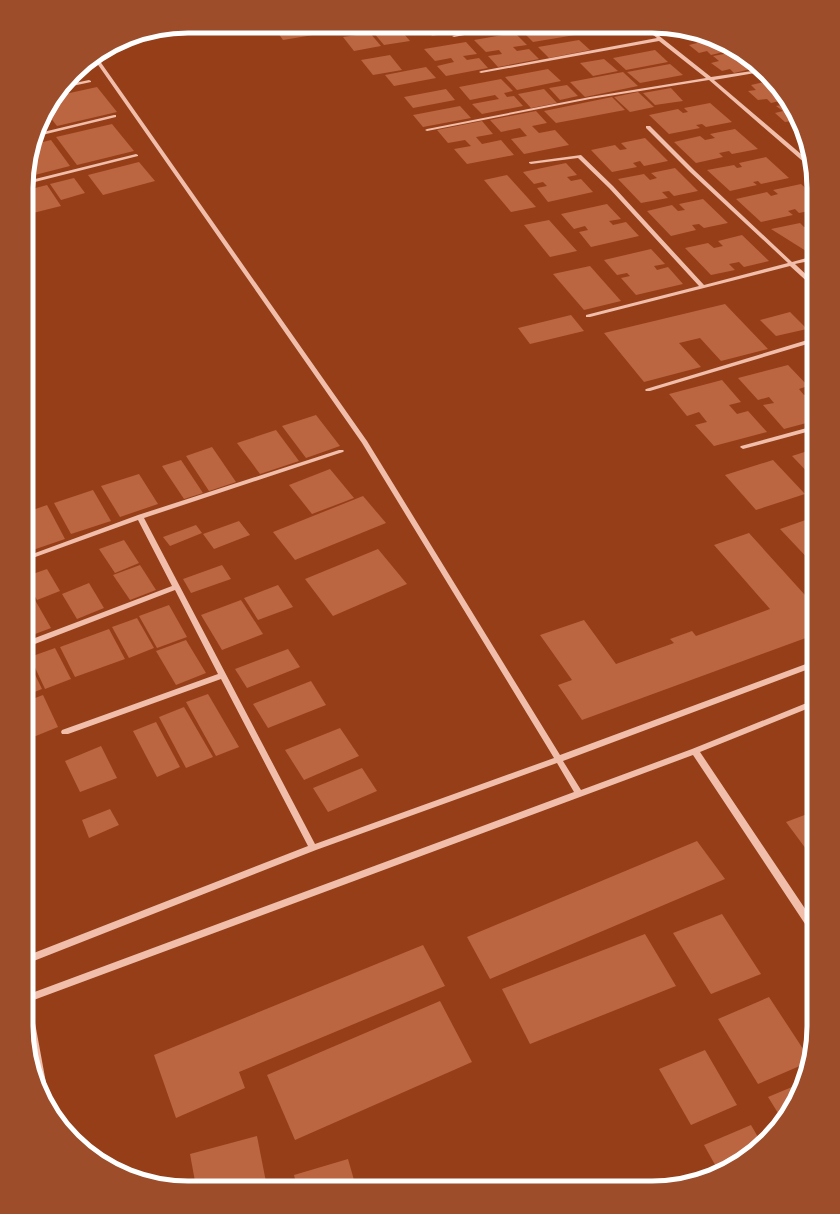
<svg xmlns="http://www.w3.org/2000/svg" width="840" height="1214" font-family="'Archivo Narrow',sans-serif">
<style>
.building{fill:#bc6541}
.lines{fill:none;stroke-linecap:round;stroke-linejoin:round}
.minor{fill:#f0beaa;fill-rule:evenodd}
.rim{fill:none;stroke:#fff;stroke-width:5}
</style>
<rect width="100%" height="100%" fill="#953e18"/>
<g class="building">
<path d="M273 26H334L337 31 283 40Z"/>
<path d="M424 27H450L455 32 432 36Z"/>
<path d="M457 27H478L479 28 461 31Z"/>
<path d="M553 27H566L575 35 533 42 523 32Z"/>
<path d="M674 27 702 35 690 38 686 34 678 36 669 28Z"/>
<path d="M399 28 410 41 384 45 373 32Z"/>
<path d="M370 33 381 46 354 51 343 37Z"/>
<path d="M515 33 527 45 513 47 517 51 529 49 539 59 498 67 488 56 502 54 499 50 486 52 474 40Z"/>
<path d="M705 36 712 39H714L729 47 723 48 728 51 711 55 707 51 699 53 689 45 697 43 691 39Z"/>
<path d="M579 40 590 50 549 58 538 47Z"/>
<path d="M466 42 477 54 463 56 467 60 479 58 488 68 446 76 437 66 454 62 451 58 435 61 424 49Z"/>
<path d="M655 50 668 62 626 70 613 58Z"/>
<path d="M729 53 735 57 743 55 751 59 756 66 753 64 746 66 751 69 734 73 730 69 722 71 711 63 719 61 713 56Z"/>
<path d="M390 55 402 70 373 75 361 60Z"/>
<path d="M604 59 618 71 593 76 580 63Z"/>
<path d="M670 64 683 75 640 83 627 72Z"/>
<path d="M426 67 436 78 394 86 385 75Z"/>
<path d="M548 69 561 81 517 90 505 77Z"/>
<path d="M623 72 638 86 585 97 570 82Z"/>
<path d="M75 74 80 80 67 84 70 79Z"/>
<path d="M501 79 513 91 504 93 507 97 514 96 523 106 482 114 472 104 499 99 495 95 470 100 459 87Z"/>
<path d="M768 81 770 84 784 100 771 103 767 99 758 100 748 91 756 90 751 85Z"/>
<path d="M567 85 578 96 560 100 549 88Z"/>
<path d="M97 87 117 112 57 126 46 112 48 107 56 96Z"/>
<path d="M671 88 683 101 655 105 643 93Z"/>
<path d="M446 89 455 100 413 108 404 97Z"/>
<path d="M544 89 557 103 531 108 518 94Z"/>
<path d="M638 92 654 107 630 112 614 97Z"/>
<path d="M612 97 625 110 556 123 544 111Z"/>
<path d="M710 103 732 122 706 127 702 124 696 125 700 128 669 134 649 115 678 109 683 113 688 112 684 108Z"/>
<path d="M787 104 797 116 799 124 793 121 785 122 775 113 783 111 776 106Z"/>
<path d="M460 106 471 118 423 127 413 115Z"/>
<path d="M536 111 547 123 532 126 539 133 555 130 569 145 524 154 511 139 527 136 520 128 501 132 490 120Z"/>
<path d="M482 121 493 134 476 137 482 144 501 140 514 155 467 164 454 149 471 146 465 140 448 143 437 130Z"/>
<path d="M112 124 134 151 77 165 56 137Z"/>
<path d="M735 129 758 149 732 154 729 151 719 153 723 157 696 163 674 142 700 136 705 140 715 138 710 134Z"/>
<path d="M645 138 668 161 644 166 640 161 633 163 637 167 612 172 591 150 615 145 620 150 627 149 621 143Z"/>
<path d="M51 140 70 166 27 177V166L35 144Z"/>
<path d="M766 157 789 178 761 184 758 181 753 182 757 185 730 191 707 170 734 165 737 168 742 167 739 163Z"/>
<path d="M139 162 155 181 103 195 88 175Z"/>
<path d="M566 163 577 175 567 177 571 181 581 179 593 192 548 202 537 188 547 186 543 182 534 184 523 172Z"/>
<path d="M675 168 698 191 674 196 669 191 662 192 668 198 641 203 618 179 644 174 650 180 657 178 651 173Z"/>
<path d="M507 175 536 207 511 212 484 180Z"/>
<path d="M74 178 85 193 61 200 50 184Z"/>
<path d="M801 184 814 196V210L799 213 795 209 788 211 793 215 761 222 736 199 767 192 771 196 778 194 773 190Z"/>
<path d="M47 185 61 206 29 214 27 212V190Z"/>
<path d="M703 199 728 223 704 228 699 224 692 225 696 230 671 236 647 211 672 205 678 211 685 210 679 204Z"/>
<path d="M607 204 621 219 609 221 613 225 626 222 639 236 591 247 579 232 588 230 585 226 574 229 561 214Z"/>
<path d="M814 218V250L806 251 771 229 800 223 804 227 814 225 808 219Z"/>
<path d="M549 220 577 251 550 257 524 225Z"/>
<path d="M742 235 769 261 744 267 739 262 729 264 735 270 711 275 685 248 708 243 714 248 723 246 718 241Z"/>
<path d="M651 249 665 264 654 266 657 270 668 267 683 284 636 295 621 278 630 276 627 273 617 275 604 260Z"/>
<path d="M590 266 621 301 584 310 553 274Z"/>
<path d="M725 304 768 349 721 361 700 338 679 343 701 367 644 382 604 333Z"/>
<path d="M790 312 807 329 776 336 760 320Z"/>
<path d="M571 315 584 331 530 344 518 328Z"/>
<path d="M814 356V369L805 359Z"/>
<path d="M788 365 808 386 799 389 804 395 814 393V421L784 429 763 405 774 403 769 397 758 400 738 378Z"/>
<path d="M722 380 741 402 729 405 737 414 748 411 767 432 714 446 695 425 707 422 699 412 687 416 669 394Z"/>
<path d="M316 415 340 446 306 458 282 426Z"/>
<path d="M276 430 299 461 260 474 237 443Z"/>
<path d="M212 447 236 482 209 491 186 456Z"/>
<path d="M814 449V479L792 456Z"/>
<path d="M181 460 203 493 184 499 162 466Z"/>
<path d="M773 460 805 494 756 510 725 475Z"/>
<path d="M330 469 354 498 312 514 289 485Z"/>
<path d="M139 474 158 504 120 517 101 486Z"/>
<path d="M93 490 111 521 71 534 54 503Z"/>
<path d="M363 496 386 523 295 560 273 532Z"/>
<path d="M47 505 65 539 27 552V512Z"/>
<path d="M814 517V565L780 529Z"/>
<path d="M239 521 250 535 214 549 203 534Z"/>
<path d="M196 525 202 533 170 546 163 537Z"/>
<path d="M749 533 814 605V635L582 720 558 685 572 680 540 635 584 620 616 664 674 643 670 639 692 631 696 636 770 609 714 545Z"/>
<path d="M124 540 139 563 115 573 99 549Z"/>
<path d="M378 549 407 584 333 616 305 579Z"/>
<path d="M140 565 156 590 130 600 113 575Z"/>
<path d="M222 565 231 579 191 593 183 579Z"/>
<path d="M47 569 60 591 37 600 27 583V576Z"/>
<path d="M89 583 104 608 77 619 62 594Z"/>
<path d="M278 585 293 607 258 620 244 598Z"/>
<path d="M35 600 51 628 27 637V603Z"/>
<path d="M241 600 263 634 222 650 201 615Z"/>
<path d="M169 605 187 637 157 648 139 616Z"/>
<path d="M137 618 154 648 129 658 112 627Z"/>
<path d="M109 629 125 659 75 677 60 647Z"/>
<path d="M186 640 206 673 176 685 156 651Z"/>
<path d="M55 648 71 679 45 689 30 657Z"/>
<path d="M288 649 300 667 247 688 235 669Z"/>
<path d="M27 660H28L42 689 27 695Z"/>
<path d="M311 681 326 705 268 728 253 704Z"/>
<path d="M208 694 239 747 216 756 186 702Z"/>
<path d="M43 695 58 727 26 740 27 701Z"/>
<path d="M184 707 213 757 186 768 159 717Z"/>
<path d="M156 722 180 767 157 777 133 731Z"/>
<path d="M340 728 359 756 304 780 285 750Z"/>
<path d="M101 746 117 778 80 792 65 761Z"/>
<path d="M362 768 377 791 328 812 313 788Z"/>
<path d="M110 809 119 825 89 838 82 820Z"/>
<path d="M810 813 814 818V851L809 853 786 822Z"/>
<path d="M697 841 725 879 490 979 467 937Z"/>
<path d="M722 914 761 974 711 994 673 933Z"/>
<path d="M645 934 676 986 530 1044 502 989Z"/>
<path d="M423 945 445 986 239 1072 245 1088 176 1118 154 1055Z"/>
<path d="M769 997 809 1058V1062L758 1084 718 1019Z"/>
<path d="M440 1001 472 1062 295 1140 267 1075Z"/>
<path d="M705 1050 737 1105 691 1125 659 1069Z"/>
<path d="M804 1082 787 1116 783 1121 768 1097Z"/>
<path d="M751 1125 762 1144 759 1148 724 1171 719 1172 704 1145Z"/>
<path d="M257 1136 267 1187H196L190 1154Z"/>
<path d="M348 1159 356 1187H297L294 1175Z"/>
</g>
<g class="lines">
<g class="minor">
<path d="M333 26H337L341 33 386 27H395L393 28 340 35H338Z"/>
<path d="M497 27H506L454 37 452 36Z"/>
<path d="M643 27H648L711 77 759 70 761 72 714 80 808 160 809 164H806L709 80 590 99 427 131 425 130 427 129 590 97 706 78 659 41 481 73 479 72 481 71 657 38Z"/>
<path d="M97 57 367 441 560 755 814 661V667L563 761 581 790 692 749 814 700V706L700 752 814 922V934L811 933 693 755 31 1001 49 1099 47 1102 43 1098 26 1022V993L29 994 574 792 557 763 316 850 26 964V956L308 846 221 679 68 734H62L61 732 62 730 218 674 175 590 27 647V641L172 586 138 520 27 560V556L138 515 339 450H343L344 451 343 452 144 518 315 844 554 758 362 443 94 59Z"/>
<path d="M89 80 91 81V82L63 88 65 85Z"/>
<path d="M114 115H116V117L38 136 39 133Z"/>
<path d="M646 126H650L694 170 792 262 814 256V260L795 264 814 282V287L812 286 790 266 590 317H586V315L699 286 609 188 578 158 531 164 529 163V162L581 155 613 186 704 285 788 263 690 172 646 128Z"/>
<path d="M136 154 138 155V156L27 184V181Z"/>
<path d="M814 338V342L650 391H646L645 390 646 389Z"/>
<path d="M814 426V430L743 449 740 447 741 446Z"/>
</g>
</g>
<path d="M0 0H840V1214H0ZM188 33H652A155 155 0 0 1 807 188V1026A155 155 0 0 1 652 1181H188A155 155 0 0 1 33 1026V188A155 155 0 0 1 188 33Z" fill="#9d4d2a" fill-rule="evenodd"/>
<path class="rim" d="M188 33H652A155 155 0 0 1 807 188V1026A155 155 0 0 1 652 1181H188A155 155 0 0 1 33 1026V188A155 155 0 0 1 188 33Z"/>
</svg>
